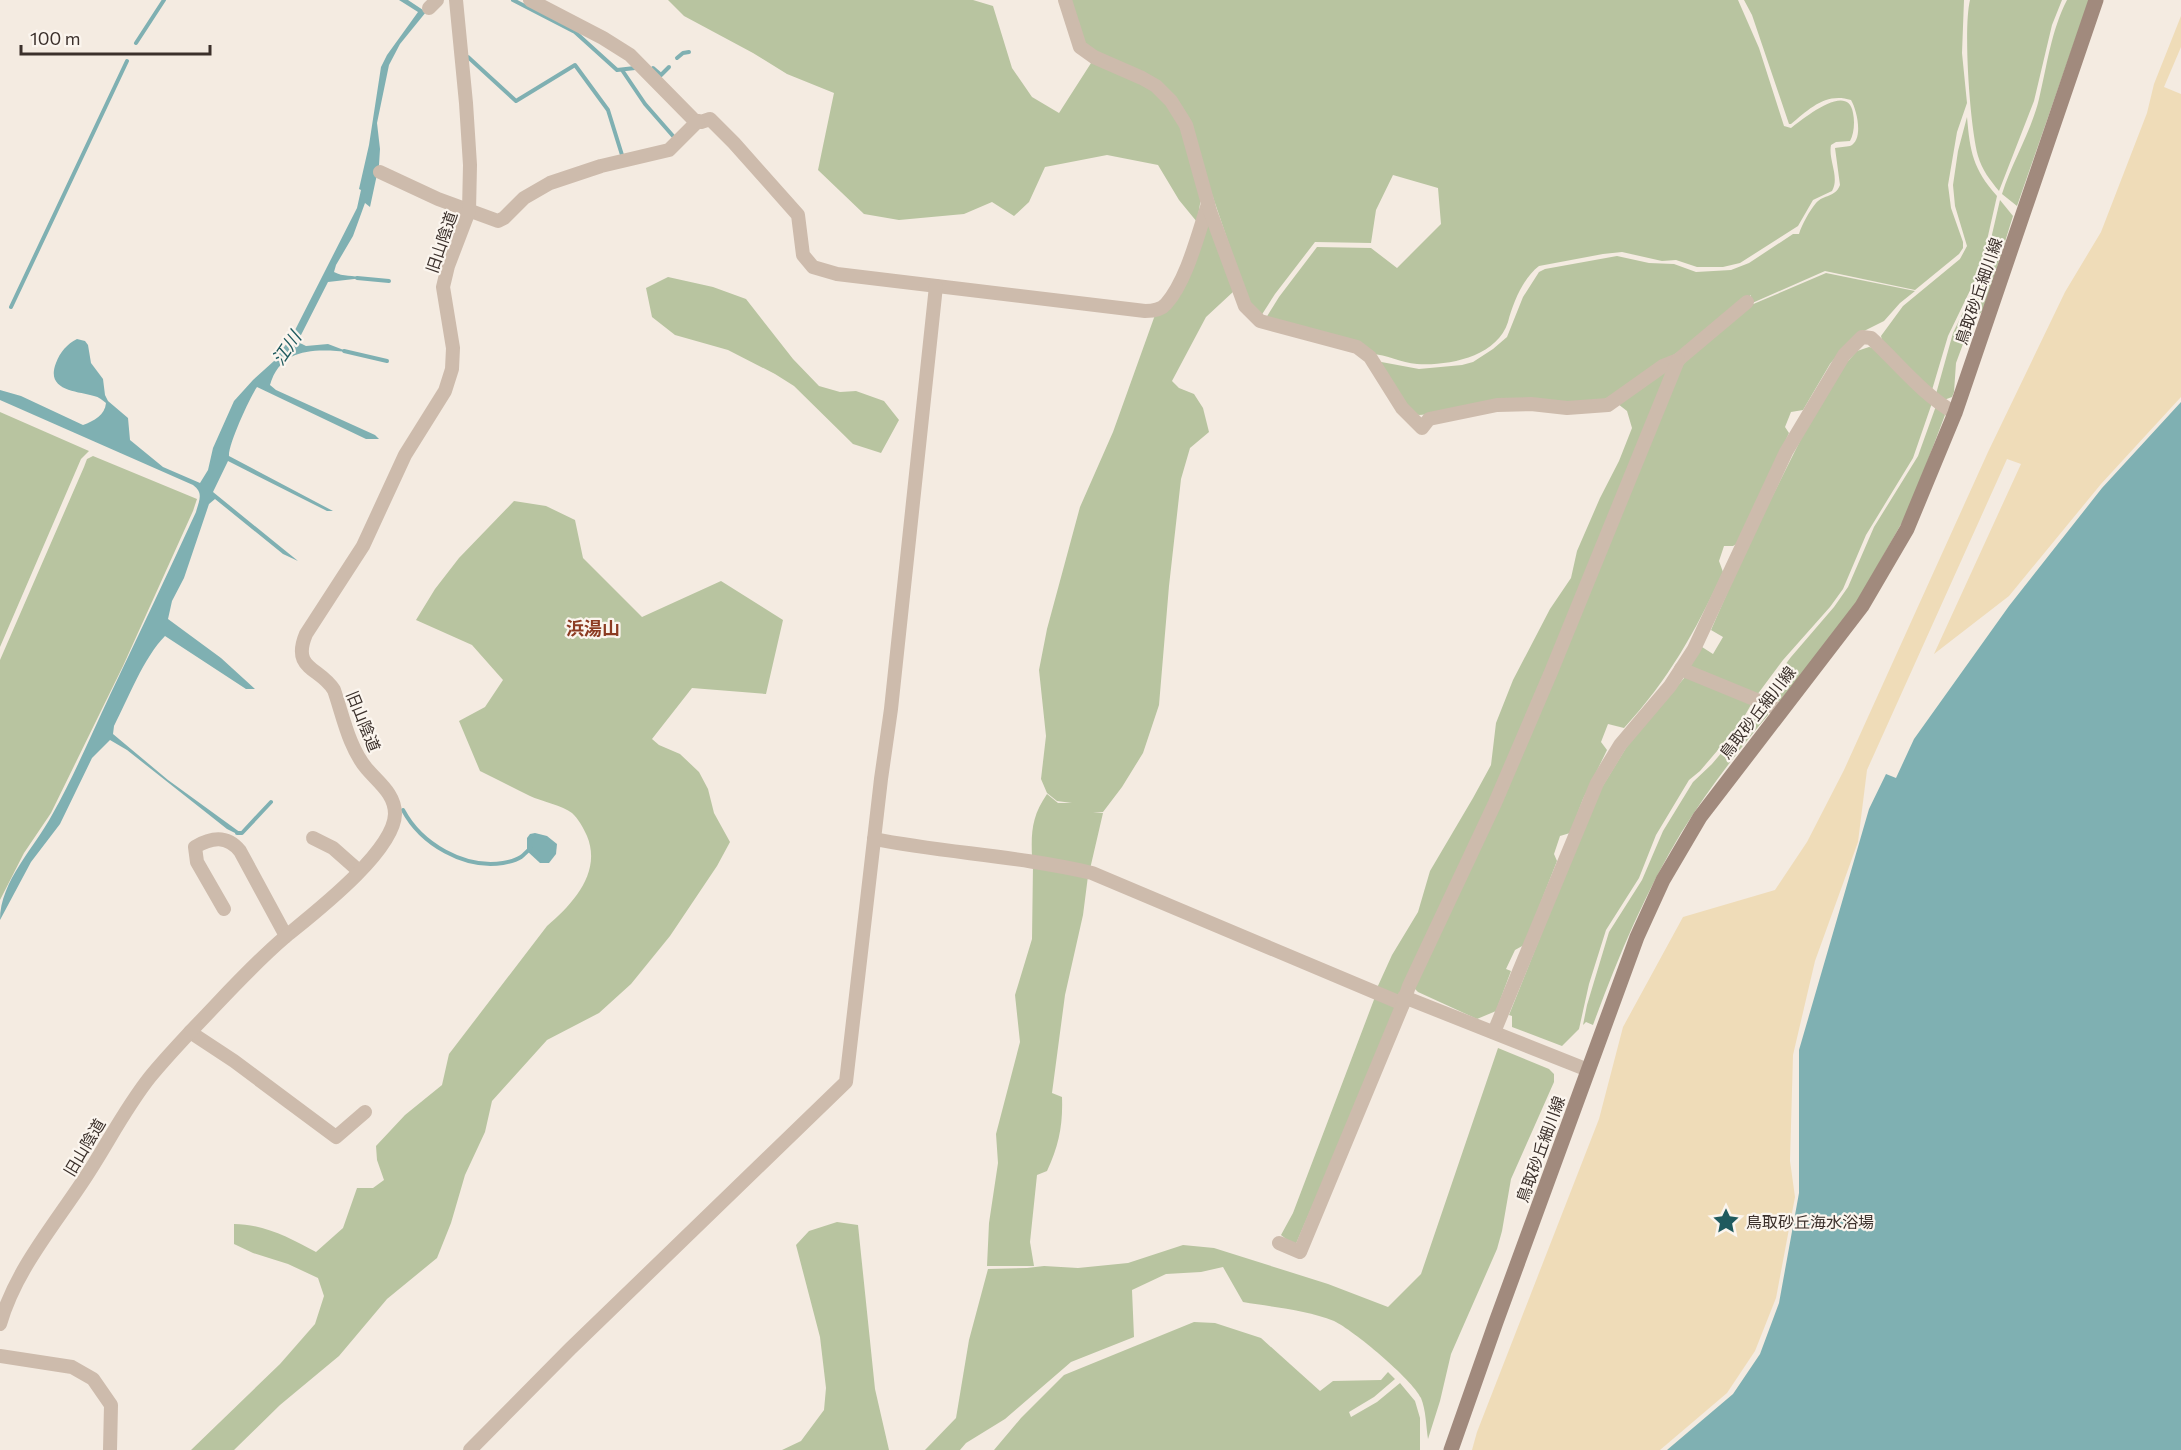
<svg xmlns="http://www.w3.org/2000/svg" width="2181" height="1450" font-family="Commissioner,'Noto Sans JP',sans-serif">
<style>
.green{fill:#b8c4a0}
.sand{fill:#efdcb8}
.water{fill:#7fb0b2}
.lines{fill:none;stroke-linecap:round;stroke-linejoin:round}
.stream{stroke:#7fb0b2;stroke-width:4}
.street{stroke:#cdbbac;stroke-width:14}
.secondary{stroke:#a18a7d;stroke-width:15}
.labels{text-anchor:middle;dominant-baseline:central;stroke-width:4.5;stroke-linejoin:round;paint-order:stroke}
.street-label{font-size:16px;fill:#3b302b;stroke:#fbf5ee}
.poi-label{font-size:16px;fill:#3b302b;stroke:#fbf5ee;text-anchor:start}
.water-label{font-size:18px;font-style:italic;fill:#1f5a5e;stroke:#fbf5ee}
.neighbourhood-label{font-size:18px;font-weight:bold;fill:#8c3b22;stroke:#fbf5ee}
</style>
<rect width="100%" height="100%" fill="#f4ebe1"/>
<g class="green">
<path d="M668 0H973L993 6 1012 68 1032 97 1059 113 1093 60 1155 89 1180 122 1201 198 1197 222 1179 200 1158 165 1107 155 1045 167 1029 202 1014 216 992 202 964 214 899 220 864 214 818 170 834 93 787 74 753 53 684 16Z"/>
<path d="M1068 0H1738L1759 48 1784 126 1791 128C1802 120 1848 81 1853 113 1855 122 1854 134 1850 141L1836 142 1831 145C1828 160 1840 177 1832 191L1813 200 1798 226 1740 263 1723 267H1697L1676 260 1662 261 1622 252 1603 254 1539 266C1523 278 1513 303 1508 322 1497 357 1448 366 1417 364 1401 363 1387 354 1371 354L1266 318 1279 297 1317 247 1371 248 1397 268 1441 224 1438 188 1393 175 1376 210 1371 243 1315 242 1275 294 1261 316 1250 306 1184 112 1084 46Z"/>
<path d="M1744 0H1964L1962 53 1967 103 1957 132 1948 185 1951 208 1963 242V248L1959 254 1915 290 1825 271 1750 304 1751 295 1689 345 1602 401 1419 415 1409 412 1376 361 1419 369 1462 365 1473 362 1493 349 1507 337 1523 297 1539 272 1545 269 1617 256 1649 263 1674 264 1696 272 1731 270 1749 263 1793 234H1799C1802 224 1810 210 1816 203 1824 194 1835 198 1840 185L1835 148C1839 147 1846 147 1850 146 1864 140 1857 110 1851 100 1826 92 1809 109 1791 124H1789L1752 15Z"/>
<path d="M1970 0H2062L2052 25 2034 101 1999 191C1990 180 1982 170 1978 156 1970 127 1963 29 1970 0Z"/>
<path d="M2067 0H2089L2017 206 2002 194C2012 162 2031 132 2039 99 2047 66 2051 31 2067 0Z"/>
<path d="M1967 117C1970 152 1973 169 1997 196L1983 258 1976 278 1948 336 1932 390 1882 340 1881 336 1903 306 1960 259 1967 246 1955 206 1953 185 1958 151Z"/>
<path d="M2000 200 2013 216 1984 309 1970 325 1956 363 1954 392 1952 397 1944 400 1936 394 1953 333 1984 269Z"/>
<path d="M1207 213 1234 291 1206 317 1172 381 1179 388 1194 394 1203 408 1209 432 1190 448 1181 479 1169 586 1159 705 1143 753 1122 787 1103 812H1093L1103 813 1090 869 1032 857C1031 831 1032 816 1047 794L1058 803H1072L1057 801 1047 793 1041 779 1046 736 1039 670 1047 629 1080 507 1113 432 1155 315 1160 313Z"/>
<path d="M1826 273 1915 291 1900 303 1884 321 1856 335 1844 347 1830 364 1803 410 1791 412 1785 427 1789 433 1738 543 1733 546H1724L1719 561 1723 572C1695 632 1669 679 1624 728L1608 724 1601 742 1607 750 1583 799 1570 833 1560 836 1554 854 1557 861 1524 945 1515 950 1506 969 1511 971 1496 1011 1477 1019 1418 992 1414 988 1680 368 1688 359 1751 305Z"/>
<path d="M668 277 713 287 746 299 793 359 819 386 840 392 856 391 884 401 899 420 881 453 853 444 794 386 775 374 728 350 675 335 652 317 646 288Z"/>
<path d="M1869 347 1874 348 1932 403 1913 458 1866 535 1843 589 1830 607 1783 660 1757 695 1690 666 1702 647 1713 654 1723 637 1711 630 1749 543 1807 427 1841 369 1857 351Z"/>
<path d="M1670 366V371L1483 819 1401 991 1398 995 1377 988 1392 955 1418 912 1430 871 1473 798 1491 765 1496 723 1513 680 1550 609 1571 578 1577 551 1600 498 1619 461 1632 428 1627 411 1618 404Z"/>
<path d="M1936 406 1945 415 1909 510 1865 588 1846 619 1780 701 1773 702 1761 697 1791 657 1834 607 1848 587 1874 527 1918 456Z"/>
<path d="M0 412 89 451 81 459 0 647Z"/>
<path d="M93 456 197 499 193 511 123 666 51 813 24 853 0 900V660L84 467 87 459Z"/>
<path d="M514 501 546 506 575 520 583 558 642 617 721 581 783 620 766 694 692 688 652 739 659 745 680 754 699 772 708 789 714 813 730 842 717 866 670 936 631 984 599 1013 547 1040 492 1101 485 1132 465 1175 451 1223 437 1258 387 1299 339 1356 280 1405 234 1450H191L280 1364 315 1324 324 1296 318 1278 288 1264 253 1253 234 1244V1224C264 1224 290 1238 316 1252L343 1228 357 1188H373L384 1180 377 1160 376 1146 405 1115 442 1085 449 1054 547 926C573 904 602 872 587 836 584 829 578 818 572 813 563 806 541 801 530 796 513 788 497 779 480 771L459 721 485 707 503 680 472 645 416 620 435 589 459 558Z"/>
<path d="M1685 677 1752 703 1740 724 1700 771 1689 780 1656 835 1639 878 1606 930 1589 984 1579 1029 1562 1046 1512 1027V1016L1509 1015 1596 797 1629 743Z"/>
<path d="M1757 705 1768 709V715C1737 752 1707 791 1681 833 1645 893 1617 959 1593 1025L1586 1022 1583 1025 1587 1005 1609 932 1642 880 1663 831 1693 782 1712 764 1744 726Z"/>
<path d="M1033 865 1088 876 1083 915 1065 995 1052 1093 1062 1097C1063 1125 1059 1145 1047 1171L1037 1175 1030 1242 1034 1266H987L989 1223 998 1163 996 1134 1020 1042 1015 995 1032 939Z"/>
<path d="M1375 997 1398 1007 1295 1246 1281 1235 1293 1213Z"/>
<path d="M1498 1048 1549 1069 1554 1074V1082L1511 1179 1502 1231 1497 1249 1451 1354 1440 1401 1428 1439C1426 1426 1426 1410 1421 1398 1412 1379 1353 1330 1334 1321 1307 1310 1272 1307 1243 1302L1223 1267 1201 1272 1166 1274 1132 1290 1134 1337 1071 1362 1005 1419 966 1443 960 1450H925L956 1418 969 1340 988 1269 1027 1268 1044 1266 1078 1268 1128 1263 1183 1245 1214 1248 1328 1284 1388 1307 1421 1274Z"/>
<path d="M837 1222 858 1225 875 1389 889 1450H782L801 1441 824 1410 826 1388 820 1337 796 1245 809 1231Z"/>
<path d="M1194 1322 1215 1323 1261 1338 1320 1391 1333 1381 1381 1380 1388 1372 1395 1379 1374 1397 1349 1412 1351 1417 1377 1402 1400 1383 1415 1401 1420 1418V1450H994L1021 1418 1064 1375Z"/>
</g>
<path class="sand" d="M2181 16V47L2164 87 2181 94V397L2101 484 2009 596 1934 654 2021 464 2007 459 1867 770 1858 842 1815 961 1793 1055 1790 1161 1795 1197 1776 1298 1755 1351 1727 1393 1660 1450H1472L1477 1432 1599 1119 1623 1027 1683 917 1775 890 1807 842 1844 770 1988 452 2065 292 2101 232 2147 113 2154 84Z"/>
<g class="water">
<path d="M399 0H408L426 12 400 44 389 65 377 123 380 149 379 165 370 207 365 203 353 236 336 265 334 272C343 277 353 275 363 278L328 282 300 337V343L306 346 328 344 349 352C316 349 281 347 270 385L276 390 375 435 379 439H366L257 387C250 397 228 445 229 456L333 511H327L228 461 213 492 298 561 283 554 215 499 209 504 184 578 172 601 168 619 221 658 255 689H246L165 636C144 657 128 699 114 726L113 734 168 780 241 833 237 834 227 829 127 750 110 740 92 758 60 824 31 862 0 920C0 881 35 847 52 815 74 776 91 735 110 695 139 634 168 573 196 512 199 500 204 493 193 485L0 400V390L21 396 83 425C94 421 105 415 106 403 102 400 99 397 94 396 77 391 45 391 56 363 60 352 67 344 77 339L85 341 88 345 91 363 103 379 105 395 108 401 128 418 130 440 163 467 200 483 208 470 213 448 234 401 253 380 274 361 292 336 357 208 361 190 359 189 369 145 381 67 387 55 418 12Z"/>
<path d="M2181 402V1450H1667L1733 1394 1760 1354 1779 1303 1799 1193V1050L1869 809 1886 774 1896 778 1914 739 2009 606 2102 488Z"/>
<path d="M535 833 547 836 557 844 556 854 549 863H540L527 851V838L530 834Z"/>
</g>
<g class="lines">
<g class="stream">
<path d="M513 0 575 32 617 70 635 68"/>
<path d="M136 43 164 0"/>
<path d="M468 57 516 101 575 65 608 110 622 155"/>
<path d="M677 58 683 53 689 52"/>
<path d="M653 68 661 75 669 67"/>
<path d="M622 70 645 104 673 136"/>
<path d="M357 278 389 281"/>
<path d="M11 307 127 61"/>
<path d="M344 351 387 361"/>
<path d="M403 810C421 844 464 869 503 863 509 862 515 861 521 857 524 855 527 851 531 848"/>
<path d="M237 833H242L271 802"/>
</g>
<g class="street">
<path d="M530 0 603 38 630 55 694 120 701 122 710 119 734 143 798 215 803 255 813 267 837 274 1145 311C1153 311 1161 310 1166 304 1187 280 1198 234 1208 204"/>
<path d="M1065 0 1080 47 1094 57 1142 78 1156 86 1171 101 1186 125 1210 211 1245 306 1260 321 1357 347 1370 357 1402 408 1422 428 1429 419 1497 405 1531 404 1567 408 1608 405 1663 366 1678 360 1747 302"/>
<path d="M429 8 437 0"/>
<path d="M380 172 438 199 498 221 504 218 524 198 550 183 601 166 669 150 698 121"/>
<path d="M1681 669 1781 710"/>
<path d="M313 838 333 848 359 871"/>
<path d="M874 839C946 853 1020 856 1092 873L1403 1004"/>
<path d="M224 909 197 862 195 847C212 837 227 835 240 851L286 936"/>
<path d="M1404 997 1588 1070"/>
<path d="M190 1032 234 1061 336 1137 365 1112"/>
<path d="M1494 1032 1597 783 1620 745 1670 686 1694 649 1786 452 1844 355 1862 337 1871 338C1899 364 1922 394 1955 413"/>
<path d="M1279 1243 1300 1252 1403 1004 1409 986 1495 803 1551 672 1678 360"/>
<path d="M0 1324C15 1272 51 1229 81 1184 105 1149 123 1111 150 1077 163 1061 178 1045 192 1030 223 998 251 966 285 937 313 914 394 852 395 814 395 794 379 783 367 769 349 748 343 716 334 690 320 667 291 670 306 634L363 546 405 455 445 391 452 369 453 348 443 287 448 266 469 211 470 165 466 103 456 0"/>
<path d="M0 1356 72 1367 93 1379 111 1405 110 1450"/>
<path d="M470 1450 570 1349 846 1082 881 779 891 709 936 286"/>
</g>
<path class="secondary" d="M1451 1450 1496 1322 1637 937 1663 880 1700 817 1862 606 1907 529 1955 413 2096 0"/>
</g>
<defs>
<symbol id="sight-bare" viewBox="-9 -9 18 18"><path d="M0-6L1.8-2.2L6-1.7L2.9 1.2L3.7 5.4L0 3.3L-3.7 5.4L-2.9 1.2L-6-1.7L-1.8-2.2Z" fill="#1f5a5e" stroke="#fbf5ee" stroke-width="2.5" paint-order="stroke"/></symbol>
</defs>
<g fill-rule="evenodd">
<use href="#sight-bare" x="1707" y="1202" width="38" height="38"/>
</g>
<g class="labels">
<g class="street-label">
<text transform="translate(441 242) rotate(-71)">旧山陰道</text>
<text transform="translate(1978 291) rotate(-71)">鳥取砂丘細川線</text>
<text transform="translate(1757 712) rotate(-52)">鳥取砂丘細川線</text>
<text transform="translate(364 721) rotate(68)">旧山陰道</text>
<text transform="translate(84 1147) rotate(-59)">旧山陰道</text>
<text transform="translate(1540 1149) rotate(-70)">鳥取砂丘細川線</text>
</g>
<g class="poi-label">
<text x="1746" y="1221">鳥取砂丘海水浴場</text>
</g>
<g class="water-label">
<text transform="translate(286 348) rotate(-56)">江川</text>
</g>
<g class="neighbourhood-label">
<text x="593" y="628">浜湯山</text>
</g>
</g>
<path d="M21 45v9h189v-9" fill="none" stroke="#3b302b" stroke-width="3"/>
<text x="30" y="45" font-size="18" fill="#3b302b" stroke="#fbf5ee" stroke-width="4.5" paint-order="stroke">100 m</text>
</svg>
